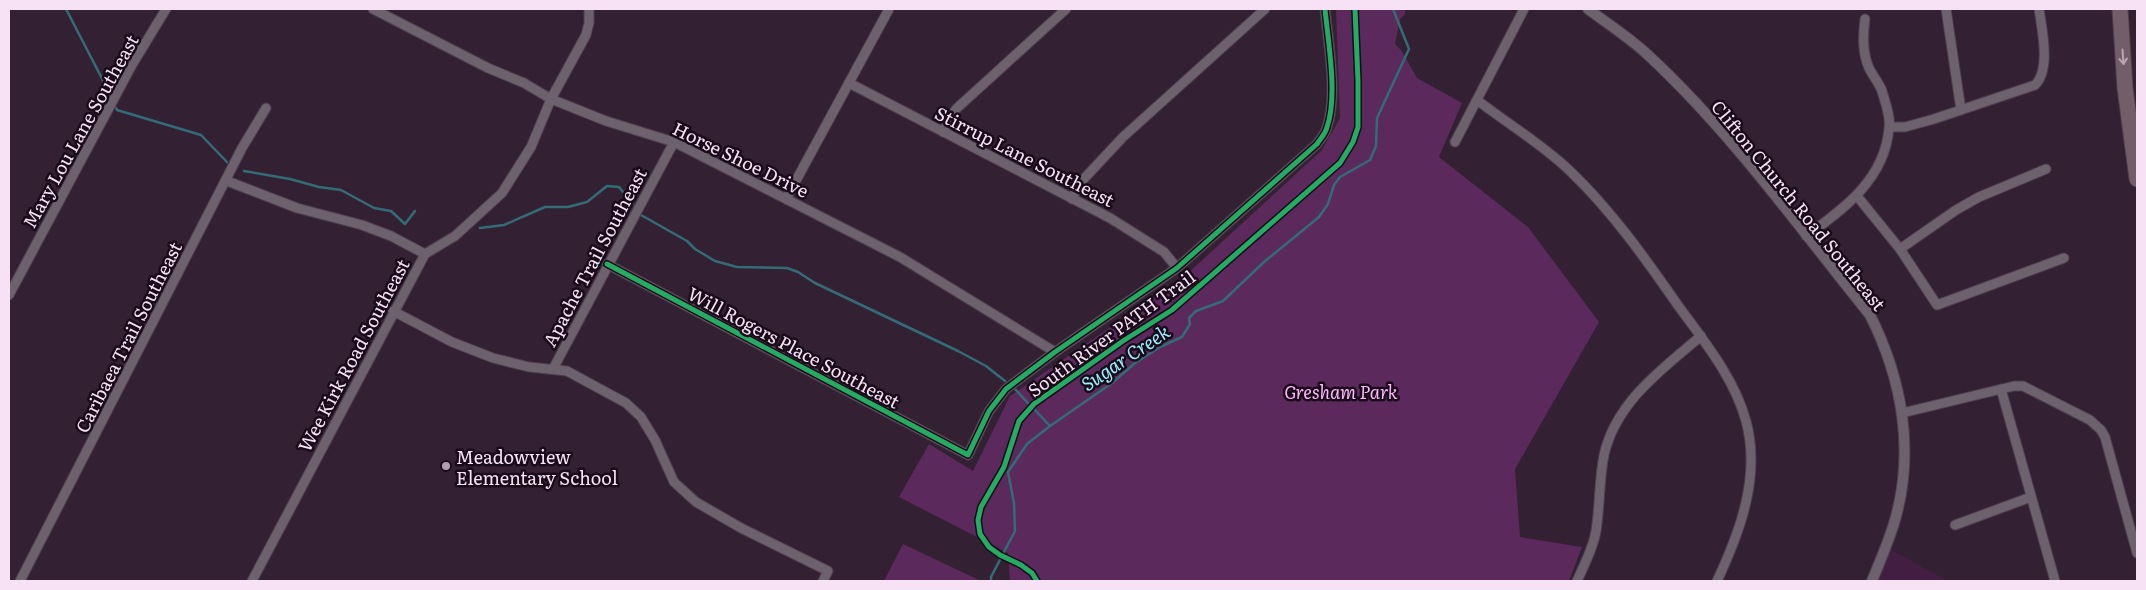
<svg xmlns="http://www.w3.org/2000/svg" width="2146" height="590" font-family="Literata,serif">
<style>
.built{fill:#421f42}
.green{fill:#5b295c}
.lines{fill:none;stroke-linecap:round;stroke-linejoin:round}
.stream{stroke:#326d77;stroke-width:2.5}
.minor-casing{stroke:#4e3e4e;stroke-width:11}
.tertiary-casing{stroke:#4e3e4e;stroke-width:12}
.motorway-casing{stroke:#4e3e4e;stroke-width:17}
.minor{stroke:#6e616e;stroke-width:9}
.tertiary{stroke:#6e616e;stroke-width:10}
.motorway{stroke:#725d68;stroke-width:15}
.cycleway-casing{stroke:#190b19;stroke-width:8}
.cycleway{stroke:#26ab63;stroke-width:5}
.oneway{stroke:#bba6b6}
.poi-dot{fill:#b29eb1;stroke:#190b19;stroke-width:2}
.labels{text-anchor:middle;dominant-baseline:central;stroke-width:5;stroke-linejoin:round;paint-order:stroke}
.street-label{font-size:18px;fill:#f6e1f5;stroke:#190b19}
.park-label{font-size:18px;font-style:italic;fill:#fcb8fb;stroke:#190b19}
.poi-label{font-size:18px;fill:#f6e1f5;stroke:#190b19;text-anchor:start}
.water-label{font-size:19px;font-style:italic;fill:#97effc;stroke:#190b19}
</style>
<rect width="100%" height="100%" fill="#332133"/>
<path class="built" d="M1886 547 1948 581H1869Z"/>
<g class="green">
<path d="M1336 9H1405V14L1400 19 1395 44 1401 50 1417 78 1462 103 1439 157 1528 227 1599 322 1515 469 1520 537 1582 547 1569 581H1010L1008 553 899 497 929 444 973 471 1010 396 1186 275 1322 150 1340 118Z"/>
<path d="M903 544 981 581H884Z"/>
</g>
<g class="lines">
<g class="stream">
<path d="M66 9 110 94"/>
<path d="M116 108 117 110 201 135 227 162"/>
<path d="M244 171 290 179 319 187 341 190 374 208 391 211 405 224 415 211"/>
<path d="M641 215 687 241 695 249 715 261 737 267 787 268 798 272 815 283 958 351 986 366 1005 381"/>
<path d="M480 228 504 225 545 207H568L587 202 607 186 619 187 633 204"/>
<path d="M1015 389 1028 403"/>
<path d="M1035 410 1050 426"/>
<path d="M991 581V577L1015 531 1014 503 1008 472 1027 444 1050 426 1112 383 1135 363 1160 347 1182 337 1190 324 1189 318 1196 311 1223 301 1264 262 1319 217 1328 204 1334 185 1340 177 1370 160 1376 146 1377 118 1409 49 1393 9"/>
</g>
<defs>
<g id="minor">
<path d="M373 9 488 68 524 83 551 99 606 121 674 142 900 257 1055 352"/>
<path d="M1946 9 1961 110"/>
<path d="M849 83 1110 218 1164 252 1177 268"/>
<path d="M1477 100C1508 124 1542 144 1570 171 1611 210 1645 258 1677 304 1703 340 1734 377 1746 421 1761 476 1740 532 1717 581"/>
<path d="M1890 127H1905L1934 119 2035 85C2051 70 2042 29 2039 9"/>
<path d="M943 132 956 109 1066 9"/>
<path d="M1455 142 1524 9"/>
<path d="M227 181 297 208 362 225 391 236 425 254"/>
<path d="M1857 196 1900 249 1937 305 2064 258"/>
<path d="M786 199 889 9"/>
<path d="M1072 199 1080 183 1123 137 1265 9"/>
<path d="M1806 236C1844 209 1885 179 1889 128 1891 117 1885 102 1882 91 1879 83 1873 76 1869 68 1862 52 1863 35 1865 19"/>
<path d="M1900 249 1956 210 1979 197 2046 169"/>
<path d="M607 264 968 455 989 411 1006 389 1055 352 1177 268 1317 144C1321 138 1326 133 1327 127 1338 96 1328 41 1325 9"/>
<path d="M9 295 132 65 166 9"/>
<path d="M393 311 452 342 493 358 529 367 567 371 626 403 641 417 655 440 674 482 696 502 741 528 828 571 823 581"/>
<path d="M553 369 674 142"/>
<path d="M2001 389 2055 581"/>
<path d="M1902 413 2014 386H2023L2090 420 2101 430 2105 437 2137 553"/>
<path d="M1955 525 2031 497"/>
<path d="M20 581 242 148 266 108"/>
<path d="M252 581 425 254 455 236 502 193 531 147 551 99 586 35 589 23V9"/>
<path d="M1577 581C1584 565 1593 549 1596 531 1600 506 1599 480 1604 455 1616 402 1662 369 1701 336"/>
</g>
<path id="tertiary" d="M1588 9C1608 24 1630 38 1648 55 1732 133 1798 226 1870 315 1902 379 1915 450 1895 520 1889 541 1880 561 1872 581"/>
<path id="motorway" d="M2120 9 2125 88 2137 179"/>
</defs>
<use href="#minor" class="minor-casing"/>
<use href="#tertiary" class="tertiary-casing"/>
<use href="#motorway" class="motorway-casing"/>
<use href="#minor" class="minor"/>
<use href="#tertiary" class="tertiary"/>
<use href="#motorway" class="motorway"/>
<defs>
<g id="cycleway">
<path d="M607 264 968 455 989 411 1006 389 1055 352 1177 268 1317 144C1321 138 1326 133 1327 127 1338 96 1328 41 1325 9"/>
<path d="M1037 581 1032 573 1021 565 1000 555 989 547 980 534 978 520 981 507 1004 467 1019 421 1034 404 1123 341 1172 310 1340 163 1353 142 1358 127V81L1355 9"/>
</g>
</defs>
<use href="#cycleway" class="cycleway-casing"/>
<use href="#cycleway" class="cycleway"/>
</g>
<defs><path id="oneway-shaft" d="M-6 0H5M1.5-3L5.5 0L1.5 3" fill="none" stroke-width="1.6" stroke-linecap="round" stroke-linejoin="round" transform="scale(1.25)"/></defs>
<use class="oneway" href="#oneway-shaft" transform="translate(2123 57) rotate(86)"/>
<circle class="poi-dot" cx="446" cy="466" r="5"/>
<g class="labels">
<g class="street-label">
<text transform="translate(80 131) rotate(-61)">Mary Lou Lane Southeast</text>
<text transform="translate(1025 156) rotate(27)">Stirrup Lane Southeast</text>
<text transform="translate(741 159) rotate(26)">Horse Shoe Drive</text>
<text transform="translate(1799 205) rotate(51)">Clifton Church Road Southeast</text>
<text transform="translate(594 257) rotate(-62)">Apache Trail Southeast</text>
<text transform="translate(1111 333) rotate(-36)">South River PATH Trail</text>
<text transform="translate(128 337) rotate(-63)">Caribaea Trail Southeast</text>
<text transform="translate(794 347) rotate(28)">Will Rogers Place Southeast</text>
<text transform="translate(353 355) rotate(-62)">Wee Kirk Road Southeast</text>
</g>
<g class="park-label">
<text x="1341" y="391">Gresham Park</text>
</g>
<g class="poi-label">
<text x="456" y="456">Meadowview<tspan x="456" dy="21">Elementary School</tspan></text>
</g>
<g class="water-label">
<text transform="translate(1125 357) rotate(-34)">Sugar Creek</text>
</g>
</g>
<rect width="2146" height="590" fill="none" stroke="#f6e1f5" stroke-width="20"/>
</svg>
